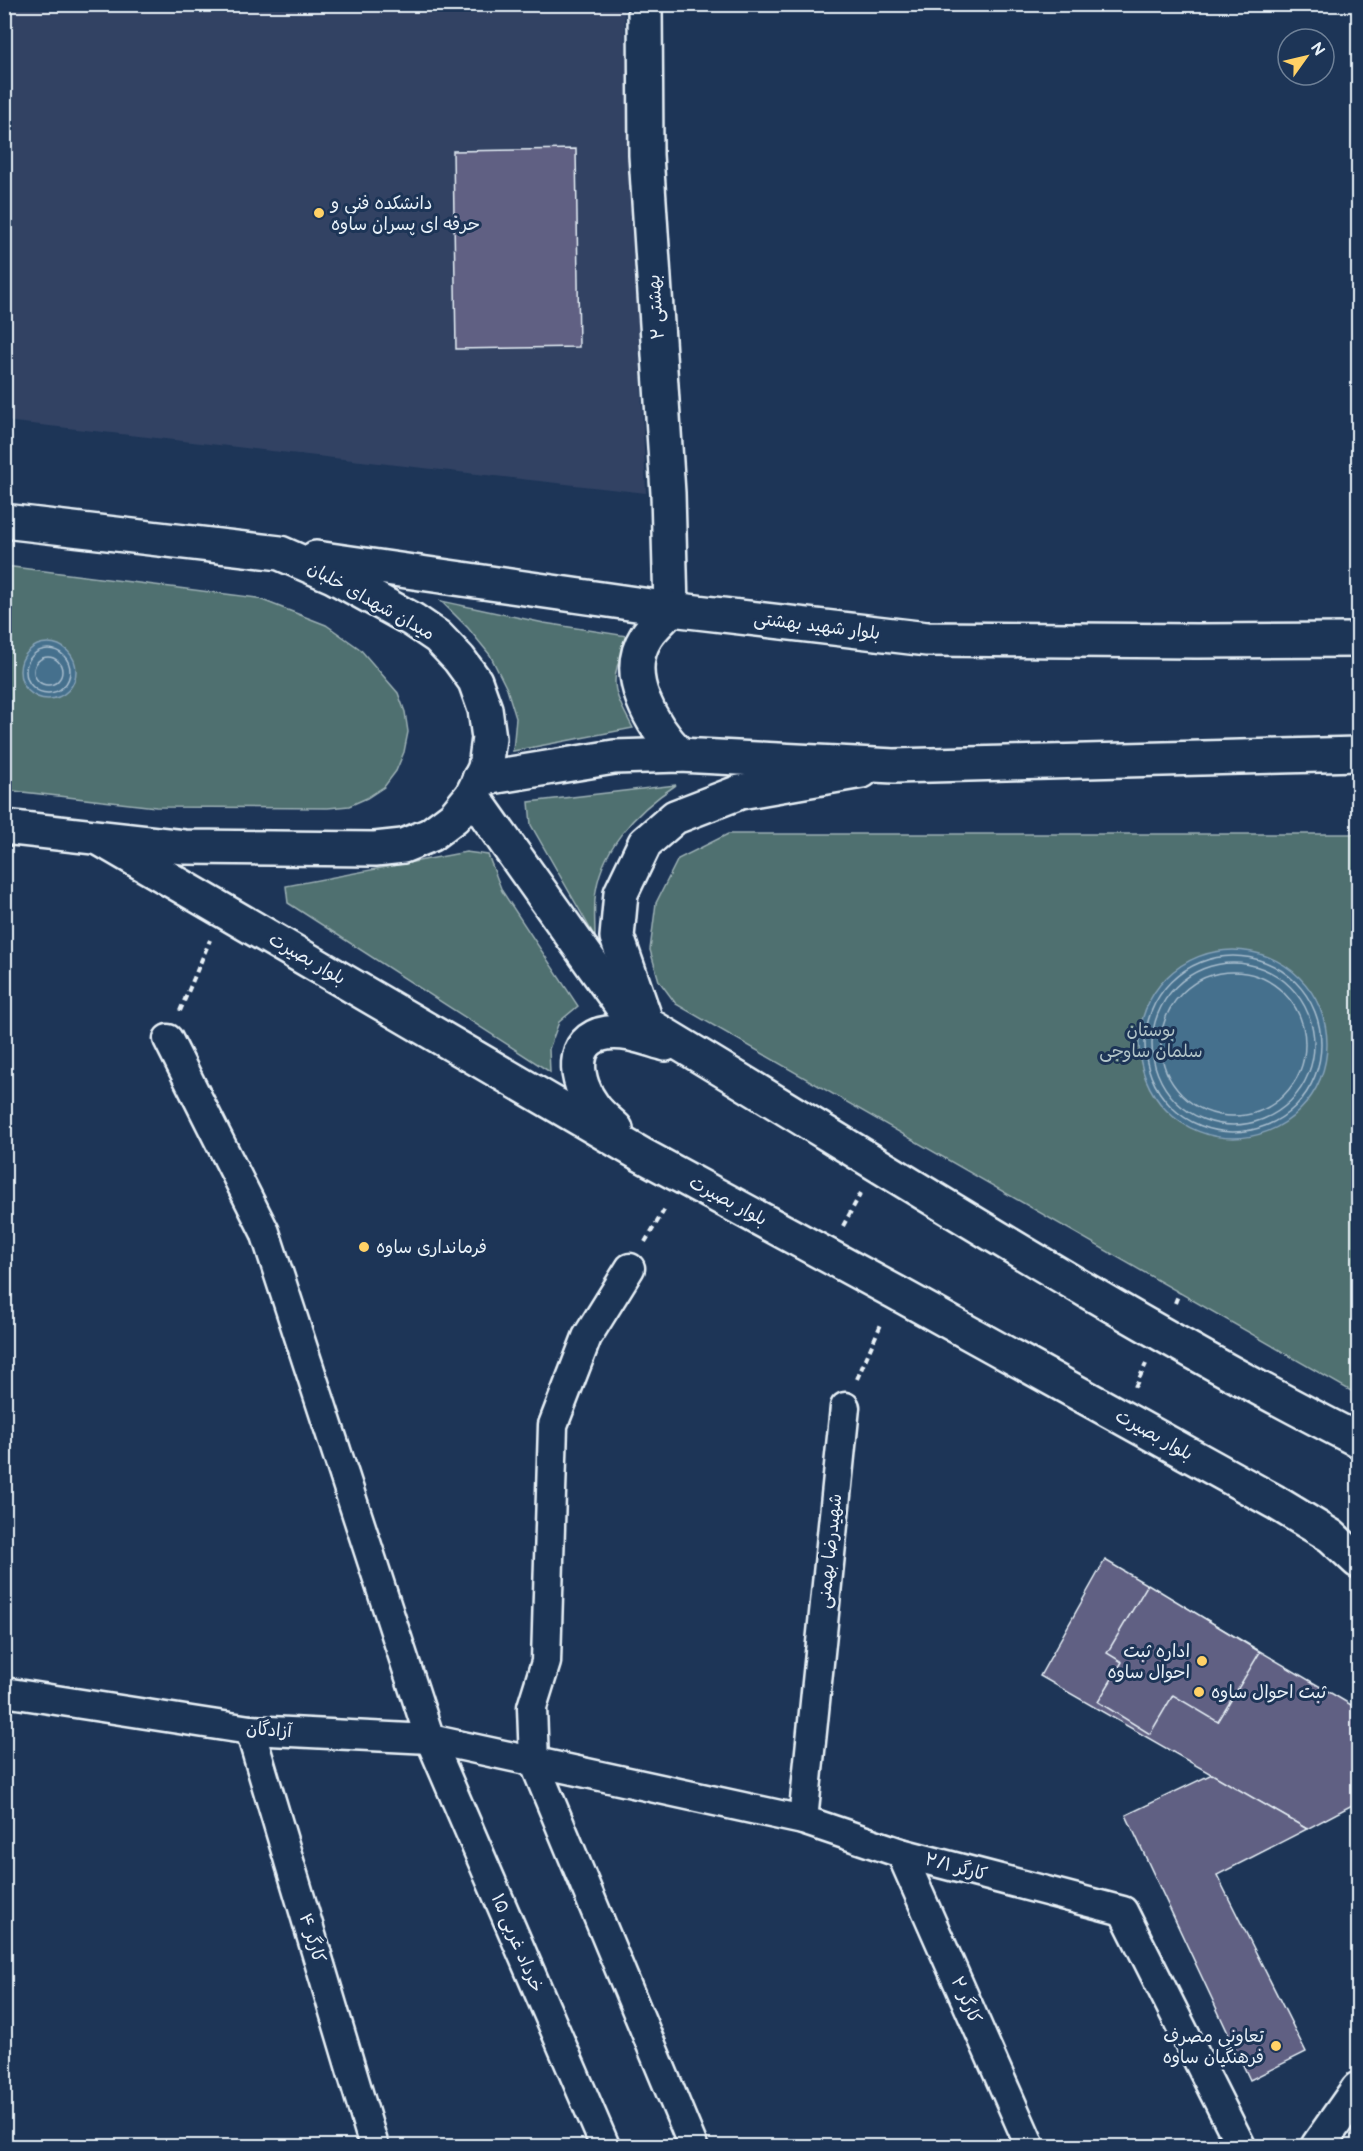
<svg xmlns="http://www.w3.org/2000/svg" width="1363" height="2151" font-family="'Balsamiq Sans','Playpen Sans Arabic',sans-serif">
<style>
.built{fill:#314264}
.green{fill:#4f6f6f;stroke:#9cb0b4;stroke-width:1.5}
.water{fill:#456f8d;stroke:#86a3b8;stroke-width:1.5}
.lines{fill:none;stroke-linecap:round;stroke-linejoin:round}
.shore{stroke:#a7bdcd;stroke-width:1.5}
.building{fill:#616183;stroke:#e8f1f8;stroke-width:1.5}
.minor-casing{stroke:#e8f1f8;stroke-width:33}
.tertiary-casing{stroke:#e8f1f8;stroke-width:38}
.secondary-casing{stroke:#e8f1f8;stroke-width:38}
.primary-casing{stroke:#e8f1f8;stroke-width:38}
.path{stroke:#e8f1f8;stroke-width:4;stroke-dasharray:6 4.5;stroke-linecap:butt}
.minor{stroke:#1d3557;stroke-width:28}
.tertiary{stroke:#1d3557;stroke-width:33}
.secondary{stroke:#1d3557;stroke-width:33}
.primary{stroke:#1d3557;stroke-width:33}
.poi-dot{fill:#ffd166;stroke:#1d3557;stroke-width:2}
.labels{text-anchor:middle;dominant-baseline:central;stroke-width:6;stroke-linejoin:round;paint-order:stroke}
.poi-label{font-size:18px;fill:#e8f1f8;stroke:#1d3557;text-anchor:start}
.street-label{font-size:18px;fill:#e8f1f8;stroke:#1d3557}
.park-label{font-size:18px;fill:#b2c4c8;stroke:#1d3557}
</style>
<rect width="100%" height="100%" fill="#1d3557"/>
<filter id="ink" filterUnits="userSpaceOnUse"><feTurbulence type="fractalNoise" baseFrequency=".0167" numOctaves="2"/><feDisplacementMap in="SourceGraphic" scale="12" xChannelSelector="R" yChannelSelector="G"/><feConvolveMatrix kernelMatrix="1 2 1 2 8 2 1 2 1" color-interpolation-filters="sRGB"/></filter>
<g filter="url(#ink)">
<path class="built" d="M5 5H624L646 493 5 421Z"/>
<g class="green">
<path d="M5 566 257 598 326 625 360 649 398 693 405 712 408 732 404 752 396 771 384 787 367 798 349 806 328 808 156 807 5 790Z"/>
<path d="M441 601 544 623 627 636C611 683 609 684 633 728L513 751 516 718 507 689 490 655 468 628Z"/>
<path d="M676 785C636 811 599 850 595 899 594 912 595 924 595 937L531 825 529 802Z"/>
<path d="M728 834H1358V1395L676 1004 659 981 650 950 656 903 678 859Z"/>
<path d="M466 852 488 855 502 891 578 1006 559 1022 549 1049 550 1072 288 903 286 886Z"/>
</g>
<g class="water">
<circle cx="48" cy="671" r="28"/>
<circle cx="1233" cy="1044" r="94"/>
</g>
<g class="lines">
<g class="shore">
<circle cx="48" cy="671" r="22"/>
<circle cx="48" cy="671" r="14"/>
<circle cx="1233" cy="1044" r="88"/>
<circle cx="1233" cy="1044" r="81"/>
<circle cx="1233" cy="1044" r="72"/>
</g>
</g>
<g class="building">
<path d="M576 149 579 347 456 349 453 151Z"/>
<path d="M1105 1560 1358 1709V1802L1307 1829 1040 1676Z"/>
<path d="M1148 1584 1260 1652 1218 1722 1173 1695 1150 1734 1098 1702 1122 1662 1107 1653Z"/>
<path d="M1212 1774 1307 1829 1217 1875 1306 2052 1250 2080 1126 1815Z"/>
</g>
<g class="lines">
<defs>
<g id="minor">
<path d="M168 1039 265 1232 430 1739 605 2146"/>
<path d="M630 1268 587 1337 553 1425 546 1662 532 1707 534 1762 693 2146"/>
<path d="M4 1692 250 1730 430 1739 803 1820 901 1853 1123 1911 1241 2146"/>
<path d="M250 1730 374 2146"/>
<path d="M803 1820 845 1407"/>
<path d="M901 1853 1030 2146"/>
</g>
<path id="tertiary" d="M645 4 646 155 668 493 671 609"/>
<g id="secondary">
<path d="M472 795 621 1005 647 1024C882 1165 1113 1316 1358 1440"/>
<path d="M99 838 642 1155 895 1292 1275 1502 1331 1536 1358 1561"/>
<path d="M647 1024 617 937 621 893 645 843 675 817 740 792 862 771"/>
<path d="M616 1129C609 1122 599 1115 593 1106 575 1082 568 1039 607 1033 626 1030 648 1039 666 1044"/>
<path d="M1318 2146 1358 2089"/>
</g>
<g id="primary">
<path d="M4 521 280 553 333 576 413 620 438 637 459 659 475 681 485 709 489 738 485 768 472 795 454 817 430 835 403 846 375 849 184 847 4 827"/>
<path d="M316 558 671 609 927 639 1197 641 1358 640"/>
<path d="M671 609C663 618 652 627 646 637 621 676 653 727 680 755"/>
<path d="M479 779 614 757 680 755 894 766 1358 754"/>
</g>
</defs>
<use href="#minor" class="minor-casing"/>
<use href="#tertiary" class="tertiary-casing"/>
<use href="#secondary" class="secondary-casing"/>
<use href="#primary" class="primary-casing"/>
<g class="path">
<path d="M180 1011 210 940"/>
<path d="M843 1226 861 1193"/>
<path d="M645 1242 666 1207"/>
<path d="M1175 1303 1179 1293"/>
<path d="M857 1379 882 1322"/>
<path d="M1135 1387 1146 1364"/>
</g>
<use href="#minor" class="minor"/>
<use href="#tertiary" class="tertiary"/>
<use href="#secondary" class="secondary"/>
<use href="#primary" class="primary"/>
</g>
</g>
<g class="poi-dot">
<circle cx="319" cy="213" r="6"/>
<circle cx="364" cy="1247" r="6"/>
<circle cx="1202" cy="1661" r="6"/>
<circle cx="1199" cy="1692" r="6"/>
<circle cx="1276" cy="2046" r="6"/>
</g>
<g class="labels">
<g class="poi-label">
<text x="331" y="203">دانشکده فنی و<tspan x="331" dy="21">حرفه ای پسران ساوه</tspan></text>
<text x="376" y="1247">فرمانداری ساوه</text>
<text x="1190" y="1651" text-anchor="end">اداره ثبت<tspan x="1190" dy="21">احوال ساوه</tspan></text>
<text x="1211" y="1692">ثبت احوال ساوه</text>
<text x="1264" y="2036" text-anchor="end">تعاونی مصرف<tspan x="1264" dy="21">فرهنگیان ساوه</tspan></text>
</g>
<g class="street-label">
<text transform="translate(656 307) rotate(-94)">بهشتی ۲</text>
<text transform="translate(371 601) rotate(29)">میدان شهدای خلبان</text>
<text transform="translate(817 626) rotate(7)">بلوار شهید بهشتی</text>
<text transform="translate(307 959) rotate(30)">بلوار بصیرت</text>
<text transform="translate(728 1201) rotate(28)">بلوار بصیرت</text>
<text transform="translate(1154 1435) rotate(29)">بلوار بصیرت</text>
<text transform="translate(830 1551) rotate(-84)">شهیدرضا بهمنی</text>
<text transform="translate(269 1730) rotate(4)">آزادگان</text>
<text transform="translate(956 1867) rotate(15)">کارگر ۲/۱</text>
<text transform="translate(312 1938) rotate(73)">کارگر ۴</text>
<text transform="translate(517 1943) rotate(67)">۱۵ خرداد غربی</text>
<text transform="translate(966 2000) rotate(66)">کارگر ۲</text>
</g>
<g class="park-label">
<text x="1151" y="1030">بوستان<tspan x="1151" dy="21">سلمان ساوجی</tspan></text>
</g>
</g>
<rect width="1363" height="2151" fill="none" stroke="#1d3557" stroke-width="24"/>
<rect x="12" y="12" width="1339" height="2127" fill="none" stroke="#e8f1f8" stroke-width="2" filter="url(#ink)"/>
<g transform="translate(1306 57) rotate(56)"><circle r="28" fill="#1d3557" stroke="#6e8097" stroke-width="1.5"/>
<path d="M0-4.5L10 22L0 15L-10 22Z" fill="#ffd166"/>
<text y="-9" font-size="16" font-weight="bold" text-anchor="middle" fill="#e8f1f8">N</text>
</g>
</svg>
